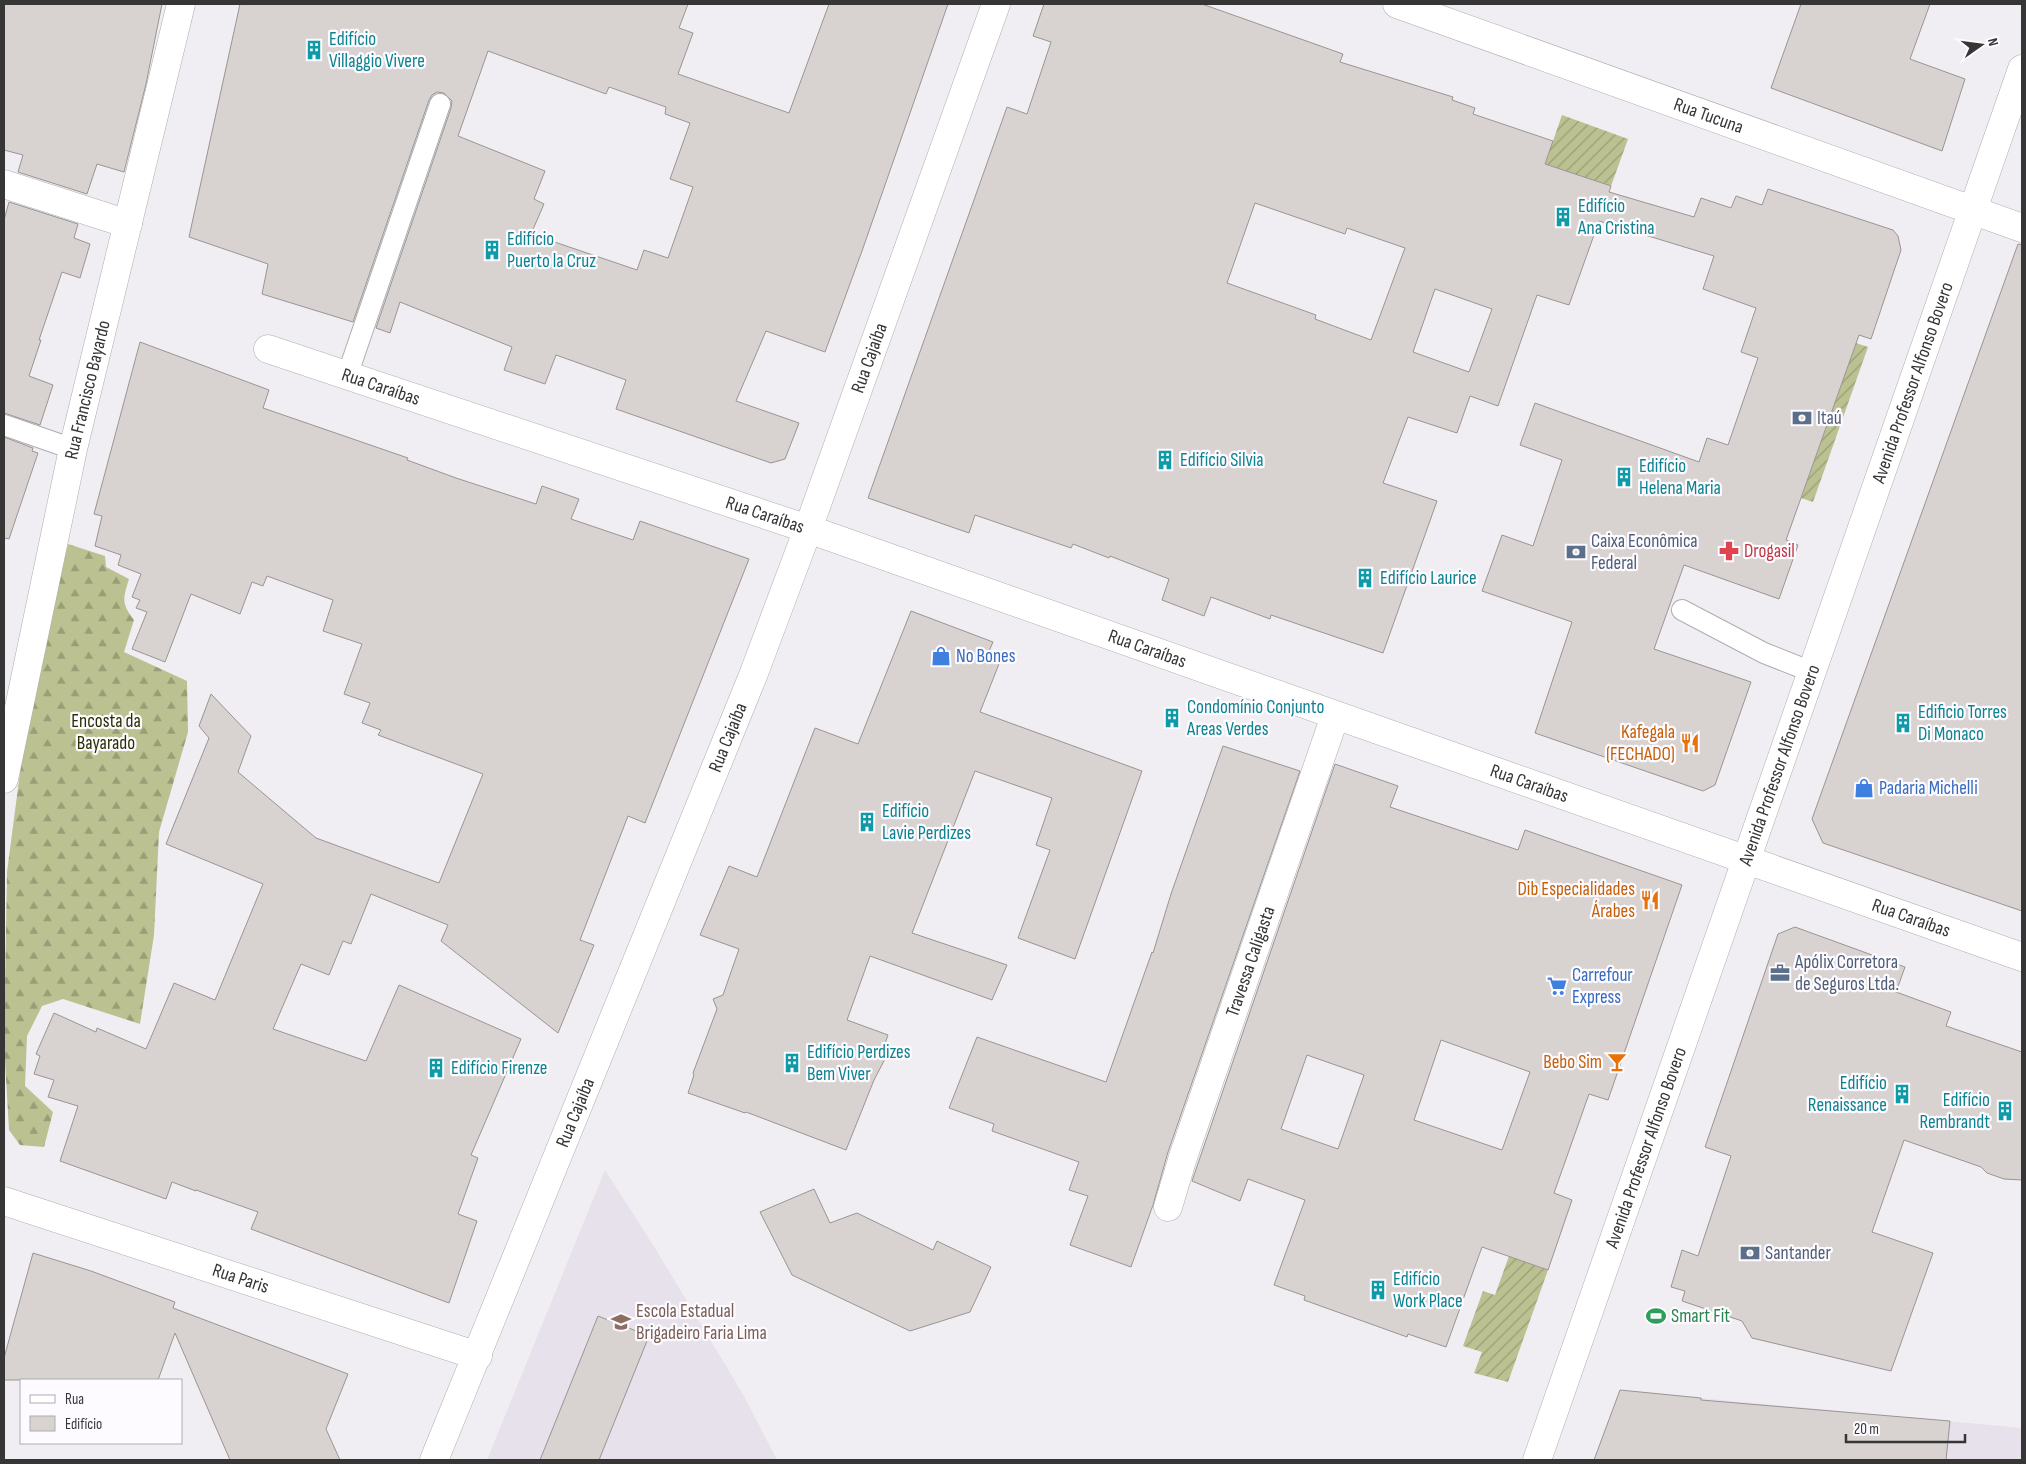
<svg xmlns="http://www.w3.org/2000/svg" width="2026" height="1464" font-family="'Sofia Sans Condensed',sans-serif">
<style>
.built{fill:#e6e1ea}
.forest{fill:url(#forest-firs)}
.garden{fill:url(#garden-furrows)}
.building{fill:#d8d3d1;stroke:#9a9594;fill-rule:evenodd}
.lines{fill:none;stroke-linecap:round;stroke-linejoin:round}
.lane-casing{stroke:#afadb0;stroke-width:22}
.street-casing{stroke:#afadb0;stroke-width:29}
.secondary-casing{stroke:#afadb0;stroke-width:29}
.lane{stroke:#fff;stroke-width:20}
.street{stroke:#fff;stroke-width:28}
.secondary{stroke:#fff;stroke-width:28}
.labels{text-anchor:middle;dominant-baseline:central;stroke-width:4.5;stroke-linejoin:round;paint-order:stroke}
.culture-label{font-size:19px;fill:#0d838f;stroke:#fdfbff;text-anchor:start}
.street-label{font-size:19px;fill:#363637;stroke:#fdfbff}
.service-label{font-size:19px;fill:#4e5e75;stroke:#fdfbff;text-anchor:start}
.health-label{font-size:19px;fill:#be3a42;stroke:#fdfbff;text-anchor:start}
.shop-label{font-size:19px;fill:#366cbe;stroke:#fdfbff;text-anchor:start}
.park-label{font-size:19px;fill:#2b2e00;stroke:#fdfbff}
.food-label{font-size:19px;fill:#c56008;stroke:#fdfbff;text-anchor:end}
.education-label{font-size:19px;fill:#785e54;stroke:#fdfbff;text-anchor:start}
.leisure-label{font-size:19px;fill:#27864d;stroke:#fdfbff;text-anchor:start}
</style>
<defs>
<pattern id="forest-firs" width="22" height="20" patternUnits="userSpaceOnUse" patternTransform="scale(1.25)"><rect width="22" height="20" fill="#bbc191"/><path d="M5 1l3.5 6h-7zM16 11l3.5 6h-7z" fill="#999e77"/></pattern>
<pattern id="garden-furrows" width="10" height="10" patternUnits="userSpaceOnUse" patternTransform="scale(1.25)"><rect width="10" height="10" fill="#bbc191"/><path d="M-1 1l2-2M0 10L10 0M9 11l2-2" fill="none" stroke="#999e77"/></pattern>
</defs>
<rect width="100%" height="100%" fill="#f0eef2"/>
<g class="built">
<path d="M605 1170 655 1248 744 1396 777 1460H487Z"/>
<path d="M1701 1398 2022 1428V1460H1678Z"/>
</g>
<path class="forest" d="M68 544 105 556 106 567 129 579C123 599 121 603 134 620L124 652 187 681 188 732 159 832 154 935 140 1024 63 999 42 1006 27 1036 25 1086 53 1112 44 1147 20 1145 9 1130 4 1044 7 872 30 696Z"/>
<g class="garden">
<path d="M1562 115 1628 139 1611 186 1545 164Z"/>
<path d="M1856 343 1868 347 1813 502 1801 498Z"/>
<path d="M1509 1256 1548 1270 1508 1382 1474 1373 1482 1352 1463 1346 1483 1291 1495 1295Z"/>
</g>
<g class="building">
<path d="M4 4H162L146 84 124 172 97 164 87 194 18 172 23 155 4 150Z"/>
<path d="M240 4H688L679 28 693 33 678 74 789 113 829 4H948L862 251 825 352 766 331 736 401 799 423 785 459 771 463 616 409 626 380 556 355 545 384 504 370 512 347 400 302 390 333 376 328 451 108 452 101 444 93 437 92 432 95 429 100 353 322 262 294 268 264 189 237ZM488 51 606 94 609 87 666 107 665 114 690 123 670 179 693 187 668 258 644 250 637 270 531 234 544 204 534 199 545 171 458 136Z"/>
<path d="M1044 4H1202L1343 54 1340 62 1453 97 1452 100 1475 108 1473 114 1553 141 1545 164 1611 186 1609 192 1694 217 1701 198 1731 208 1736 196 1762 205 1768 189 1893 230 1898 236 1901 250 1871 339 1859 335 1786 540 1798 545 1779 599 1684 565 1654 649 1751 682 1715 785 1703 791 1535 733 1572 622 1482 591 1502 535 1533 546 1562 460 1520 445 1535 403 1699 462 1707 438 1728 445 1758 358 1741 352 1756 308 1703 289 1714 256 1599 221 1569 305 1537 295 1498 406 1470 396 1457 433 1408 417 1383 483 1437 501 1383 653 1271 615 1270 619 1211 597 1204 616 1162 600 1169 579 1110 556 1109 558 1073 544 1071 548 975 515 969 533 868 498 1007 107 1027 114 1051 42 1033 36ZM1255 203 1345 234 1347 228 1405 248 1371 340 1315 319 1316 315 1227 283ZM1435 289 1492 309 1469 372 1413 352Z"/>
<path d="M1801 4H1930L1910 59 1965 79 1942 151 1771 88Z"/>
<path d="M9 202 78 224 74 238 90 244 80 278 62 272 39 340H41L29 376 53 385 40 425 4 413V220Z"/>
<path d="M2018 244 2022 245V911L1823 843 1812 819Z"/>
<path d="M140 342 269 390 263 408 408 458 407 460 456 478 536 504 542 486 579 499 571 519 633 540 640 521 749 559 645 823 628 816 580 940 594 945 558 1033 441 941 448 925 371 894 351 944 343 941 329 975 301 964 273 1029 366 1061 399 985 521 1039 471 1155 478 1158 458 1214 477 1221 449 1303 251 1229 258 1212 196 1190V1191L172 1182 166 1199 60 1161 78 1106 48 1097 54 1080 34 1074 40 1056 36 1054 54 1013 96 1032 97 1028 146 1049 174 983 215 1000 263 884 166 844 209 738 199 726 211 694 251 736 238 772 316 838 439 883 483 774 378 735 381 730 362 723 370 703 344 694 362 644 323 631 333 600 267 576 263 586 252 582 240 614 191 594 165 662 132 649 147 612 136 608 140 600 132 597 141 574 118 565 121 555 95 546 102 516 94 514Z"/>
<path d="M4 437 33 448 32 451 38 453 9 539 4 538Z"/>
<path d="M911 611 993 642 986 658 999 664 980 712 1142 771 1075 959 1018 938 1050 850 1036 845 1052 798 975 771 912 933 1007 965 992 1000 870 956 847 1020 888 1035 882 1052 885 1059 874 1080 846 1150 746 1112 745 1113 688 1093 694 1075 693 1073 717 1009 713 999 723 995 739 949 700 935 729 866 757 877 815 728 858 744Z"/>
<path d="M1223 746 1300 771 1168 1152 1153 1205 1131 1267 1070 1245 1088 1196 1069 1190 1079 1162 992 1131 994 1124 949 1108 977 1037 1106 1082 1152 952 1153 953 1171 894Z"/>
<path d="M1335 764 1398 786 1390 807 1518 850 1525 830 1682 885 1608 1100 1589 1094 1554 1193 1572 1200 1548 1270 1482 1247 1446 1347 1408 1334 1407 1337 1304 1300 1305 1296 1274 1285 1305 1200 1248 1179 1240 1201 1192 1181ZM1441 1040 1530 1072 1502 1150 1414 1120ZM1307 1055 1364 1075 1338 1149 1281 1129Z"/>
<path d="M1795 927 1905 967 1896 992 1951 1012 1946 1026 2022 1052V1180L2004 1179 1987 1173 1981 1167 1904 1140 1872 1232 1933 1253 1891 1371 1752 1338 1742 1321 1682 1301 1685 1291 1671 1287 1682 1250 1698 1256 1731 1156 1705 1147 1778 934Z"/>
<path d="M814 1189 830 1223 857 1213 933 1250 937 1241 991 1267 970 1312 910 1331 792 1275 760 1212Z"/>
<path d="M33 1253 91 1271 175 1302 173 1308 348 1374 326 1429 340 1460H230L175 1333 158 1380H4V1358Z"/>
<path d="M598 1316 649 1336 599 1460H540Z"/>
<path d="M1620 1390 1701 1398V1400L1950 1421 1946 1460H1594Z"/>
</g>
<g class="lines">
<defs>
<g id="lane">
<path d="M347 376 440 104"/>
<path d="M4 425 73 449"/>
<path d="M1682 610 1764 653 1812 672"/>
</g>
<g id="street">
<path id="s1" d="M1397 4 2022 228"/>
<path d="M4 184 128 224"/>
<path id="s2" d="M268 349 808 529 2022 957"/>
<path id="s3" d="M4 779 73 449 181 4"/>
<path id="s4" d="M4 1201 478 1356"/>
<path id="s5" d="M1168 1207 1183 1157 1335 716"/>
<path id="s6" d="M434 1460 754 673 808 529 996 4"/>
</g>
<g id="secondary">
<path id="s7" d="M1537 1460 2022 69"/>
</g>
</defs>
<use href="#lane" class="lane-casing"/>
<use href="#street" class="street-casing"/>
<use href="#secondary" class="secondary-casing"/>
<use href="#lane" class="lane"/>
<use href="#street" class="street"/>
<use href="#secondary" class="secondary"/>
</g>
<defs>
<symbol id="building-bare" viewBox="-9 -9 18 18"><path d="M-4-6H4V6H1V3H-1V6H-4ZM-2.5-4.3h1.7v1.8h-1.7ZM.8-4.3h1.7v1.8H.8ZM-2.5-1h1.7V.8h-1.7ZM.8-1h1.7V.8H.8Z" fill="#0f9aa8" stroke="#fdfbff" stroke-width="2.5" paint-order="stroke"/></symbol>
<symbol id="bank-bare" viewBox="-9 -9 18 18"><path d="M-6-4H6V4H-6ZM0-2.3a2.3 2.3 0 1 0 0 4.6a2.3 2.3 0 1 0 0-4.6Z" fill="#5c6f8a" stroke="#fdfbff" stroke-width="2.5" paint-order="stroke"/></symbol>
<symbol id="pharmacy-bare" viewBox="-9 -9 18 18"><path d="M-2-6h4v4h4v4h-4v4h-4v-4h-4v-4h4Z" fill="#e0444e" stroke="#fdfbff" stroke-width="2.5" paint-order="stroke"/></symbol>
<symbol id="shop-bare" viewBox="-9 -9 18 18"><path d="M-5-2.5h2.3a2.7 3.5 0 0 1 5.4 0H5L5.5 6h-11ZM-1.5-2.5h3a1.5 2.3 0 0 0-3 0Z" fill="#3f7fe0" stroke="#fdfbff" stroke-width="2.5" paint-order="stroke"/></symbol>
<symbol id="restaurant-bare" viewBox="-9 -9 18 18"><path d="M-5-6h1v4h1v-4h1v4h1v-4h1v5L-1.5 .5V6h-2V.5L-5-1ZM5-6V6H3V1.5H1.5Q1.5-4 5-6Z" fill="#e8710a" stroke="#fdfbff" stroke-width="2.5" paint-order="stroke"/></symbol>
<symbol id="office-bare" viewBox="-9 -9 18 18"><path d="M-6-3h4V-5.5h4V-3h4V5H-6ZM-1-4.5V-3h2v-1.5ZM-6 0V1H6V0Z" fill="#5c6f8a" stroke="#fdfbff" stroke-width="2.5" paint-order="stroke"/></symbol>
<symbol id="supermarket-bare" viewBox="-9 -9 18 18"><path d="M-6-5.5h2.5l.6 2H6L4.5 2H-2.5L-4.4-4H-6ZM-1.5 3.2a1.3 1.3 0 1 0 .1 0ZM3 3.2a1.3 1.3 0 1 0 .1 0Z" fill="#3f7fe0" stroke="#fdfbff" stroke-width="2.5" paint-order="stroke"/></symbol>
<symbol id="bar-bare" viewBox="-9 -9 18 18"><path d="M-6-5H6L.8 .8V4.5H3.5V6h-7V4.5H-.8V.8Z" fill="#e8710a" stroke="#fdfbff" stroke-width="2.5" paint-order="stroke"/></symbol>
<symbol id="stadium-bare" viewBox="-9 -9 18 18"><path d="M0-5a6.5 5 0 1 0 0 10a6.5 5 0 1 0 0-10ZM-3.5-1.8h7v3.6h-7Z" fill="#2e9e5b" stroke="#fdfbff" stroke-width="2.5" paint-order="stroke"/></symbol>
<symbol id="school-bare" viewBox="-9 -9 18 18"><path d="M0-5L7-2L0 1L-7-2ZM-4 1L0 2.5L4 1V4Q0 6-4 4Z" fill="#8d6e63" stroke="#fdfbff" stroke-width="2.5" paint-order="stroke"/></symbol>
</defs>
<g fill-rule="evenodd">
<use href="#building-bare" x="300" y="36" width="28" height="28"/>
<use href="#building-bare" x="1549" y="203" width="28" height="28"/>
<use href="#building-bare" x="478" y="236" width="28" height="28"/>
<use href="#bank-bare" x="1788" y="404" width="28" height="28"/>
<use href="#building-bare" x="1151" y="446" width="28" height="28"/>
<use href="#building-bare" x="1610" y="463" width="28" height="28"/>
<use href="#pharmacy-bare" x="1715" y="537" width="28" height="28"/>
<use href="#bank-bare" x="1562" y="538" width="28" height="28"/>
<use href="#building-bare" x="1351" y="564" width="28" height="28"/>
<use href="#shop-bare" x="927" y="642" width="28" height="28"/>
<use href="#building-bare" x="1158" y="704" width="28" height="28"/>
<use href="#building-bare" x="1889" y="709" width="28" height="28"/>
<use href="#restaurant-bare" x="1676" y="729" width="28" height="28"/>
<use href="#shop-bare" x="1850" y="774" width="28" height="28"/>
<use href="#building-bare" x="853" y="808" width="28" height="28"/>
<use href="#restaurant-bare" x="1636" y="886" width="28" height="28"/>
<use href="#office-bare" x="1766" y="959" width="28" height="28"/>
<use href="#supermarket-bare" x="1543" y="972" width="28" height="28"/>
<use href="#bar-bare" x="1603" y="1048" width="28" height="28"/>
<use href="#building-bare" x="778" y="1049" width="28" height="28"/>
<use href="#building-bare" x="422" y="1054" width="28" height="28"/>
<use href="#building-bare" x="1888" y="1080" width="28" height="28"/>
<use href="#building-bare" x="1991" y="1097" width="28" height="28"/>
<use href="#bank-bare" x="1736" y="1239" width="28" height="28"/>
<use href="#building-bare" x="1364" y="1276" width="28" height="28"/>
<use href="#stadium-bare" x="1642" y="1302" width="28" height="28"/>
<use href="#school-bare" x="607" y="1308" width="28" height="28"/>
</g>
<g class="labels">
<g class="culture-label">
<text x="329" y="39">Edifício<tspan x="329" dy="22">Villaggio Vivere</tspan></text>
<text x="1578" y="206">Edifício<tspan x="1578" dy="22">Ana Cristina</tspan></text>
<text x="507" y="239">Edifício<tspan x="507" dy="22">Puerto la Cruz</tspan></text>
<text x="1180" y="460">Edifício Silvia</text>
<text x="1639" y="466">Edifício<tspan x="1639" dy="22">Helena Maria</tspan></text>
<text x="1380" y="578">Edifício Laurice</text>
<text x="1187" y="707">Condomínio Conjunto<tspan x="1187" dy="22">Areas Verdes</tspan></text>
<text x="1918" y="712">Edificio Torres<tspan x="1918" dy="22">Di Monaco</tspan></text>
<text x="882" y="811">Edifício<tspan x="882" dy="22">Lavie Perdizes</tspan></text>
<text x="807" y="1052">Edifício Perdizes<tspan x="807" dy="22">Bem Viver</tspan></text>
<text x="451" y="1068">Edifício Firenze</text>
<text x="1887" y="1083" text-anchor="end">Edifício<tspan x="1887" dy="22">Renaissance</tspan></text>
<text x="1990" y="1100" text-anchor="end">Edifício<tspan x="1990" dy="22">Rembrandt</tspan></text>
<text x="1393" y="1279">Edifício<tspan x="1393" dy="22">Work Place</tspan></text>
</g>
<g class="street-label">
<text stroke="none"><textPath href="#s1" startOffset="331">Rua Tucuna</textPath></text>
<text stroke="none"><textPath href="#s6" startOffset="1185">Rua Cajaíba</textPath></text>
<text stroke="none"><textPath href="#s7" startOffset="1141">Avenida Professor Alfonso Bovero</textPath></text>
<text stroke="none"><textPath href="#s2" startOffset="119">Rua Caraíbas</textPath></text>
<text stroke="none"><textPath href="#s3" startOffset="398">Rua Francisco Bayardo</textPath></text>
<text stroke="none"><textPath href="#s2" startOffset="524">Rua Caraíbas</textPath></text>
<text stroke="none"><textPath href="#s2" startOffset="929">Rua Caraíbas</textPath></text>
<text stroke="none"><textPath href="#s6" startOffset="780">Rua Cajaíba</textPath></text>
<text stroke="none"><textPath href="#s7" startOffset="736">Avenida Professor Alfonso Bovero</textPath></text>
<text stroke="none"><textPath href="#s2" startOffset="1334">Rua Caraíbas</textPath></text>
<text stroke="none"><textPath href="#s2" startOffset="1739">Rua Caraíbas</textPath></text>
<text stroke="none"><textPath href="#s5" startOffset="259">Travessa Caligasta</textPath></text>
<text stroke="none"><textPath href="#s6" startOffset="375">Rua Cajaíba</textPath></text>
<text stroke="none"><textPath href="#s7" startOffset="331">Avenida Professor Alfonso Bovero</textPath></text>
<text stroke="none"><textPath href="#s4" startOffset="249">Rua Paris</textPath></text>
</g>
<g class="service-label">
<text x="1817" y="418">Itaú</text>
<text x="1591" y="541">Caixa Econômica<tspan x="1591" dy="22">Federal</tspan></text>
<text x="1795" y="962">Apólix Corretora<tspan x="1795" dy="22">de Seguros Ltda.</tspan></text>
<text x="1765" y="1253">Santander</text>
</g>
<g class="health-label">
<text x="1744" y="551">Drogasil</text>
</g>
<g class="shop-label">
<text x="956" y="656">No Bones</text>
<text x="1879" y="788">Padaria Michelli</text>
<text x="1572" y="975">Carrefour<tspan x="1572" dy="22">Express</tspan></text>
</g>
<g class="park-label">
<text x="106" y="721">Encosta da<tspan x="106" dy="22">Bayarado</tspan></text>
</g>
<g class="food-label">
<text x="1675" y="732">Kafegala<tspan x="1675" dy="22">(FECHADO)</tspan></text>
<text x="1635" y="889">Dib Especialidades<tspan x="1635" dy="22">Árabes</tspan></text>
<text x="1602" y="1062">Bebo Sim</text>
</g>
<g class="education-label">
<text x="636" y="1311">Escola Estadual<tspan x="636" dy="22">Brigadeiro Faria Lima</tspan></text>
</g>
<g class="leisure-label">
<text x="1671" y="1316">Smart Fit</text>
</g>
</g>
<rect width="2026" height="1464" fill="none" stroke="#363637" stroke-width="10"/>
<rect x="20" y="1379" width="162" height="65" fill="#fdfbff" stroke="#adacaf"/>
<rect x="30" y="1395" width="25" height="8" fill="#ffffff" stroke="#adacaf"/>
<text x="65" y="1404" font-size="15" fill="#363637">Rua</text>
<rect x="30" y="1416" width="25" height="15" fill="#d8d3d1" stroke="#adacaf"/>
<text x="65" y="1429" font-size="15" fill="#363637">Edifício</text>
<g transform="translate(1981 45) rotate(76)" stroke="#fdfbff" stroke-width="4" paint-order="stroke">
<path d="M0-4L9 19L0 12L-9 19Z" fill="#363637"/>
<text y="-8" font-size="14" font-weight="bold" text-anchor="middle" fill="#363637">N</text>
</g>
<path d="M1846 1434v8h119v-8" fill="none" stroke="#363637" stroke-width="2.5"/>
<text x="1854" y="1434" font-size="15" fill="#363637" stroke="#fdfbff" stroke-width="4" paint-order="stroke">20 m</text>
</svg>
